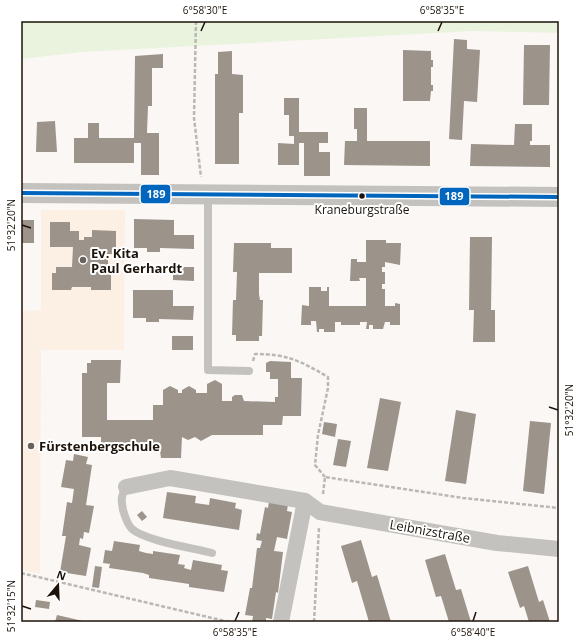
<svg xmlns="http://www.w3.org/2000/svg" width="580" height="643" font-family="'Open Sans',sans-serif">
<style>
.built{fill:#fcefe4}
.green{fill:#eaf3de}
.building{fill:#9c938b}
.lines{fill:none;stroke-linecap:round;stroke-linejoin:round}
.path{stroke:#bab8b4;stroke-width:2.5;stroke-dasharray:4 2;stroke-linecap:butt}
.service{stroke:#c4c2be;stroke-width:8}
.minor{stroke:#c4c2be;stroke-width:16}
.tertiary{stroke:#c4c2be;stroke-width:20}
.bus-1-casing{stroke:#fff;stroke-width:7}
.bus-1{stroke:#0065bd;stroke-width:4}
.ticks{fill:none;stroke:#1c130a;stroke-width:1.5}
.bus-dot{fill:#1c130a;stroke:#fff;stroke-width:1.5}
.poi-dot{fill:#6a635c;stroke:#fff;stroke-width:1.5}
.labels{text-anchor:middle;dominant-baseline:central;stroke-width:4;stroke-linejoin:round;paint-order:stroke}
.bus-label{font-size:12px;fill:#1c130a;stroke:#fff}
.poi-label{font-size:13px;font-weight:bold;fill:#1c130a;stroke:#fff;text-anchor:start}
.street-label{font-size:13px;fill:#1c130a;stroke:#fff}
.line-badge{stroke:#fff;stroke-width:1.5}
.badge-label{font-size:11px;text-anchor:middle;font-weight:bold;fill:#fff}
.neatline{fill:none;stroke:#1c130a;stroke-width:1.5}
.ticks-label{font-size:10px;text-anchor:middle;fill:#1c130a}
</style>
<rect width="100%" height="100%" fill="#faf7f5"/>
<path class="built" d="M41 210H125L124 350H41L40 574 21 570V311L41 310Z"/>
<path class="green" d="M21 21H559V33L472 31 82 52 21 59Z"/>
<g class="building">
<path d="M454 39 467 40V49L480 50 477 102 464 101 462 140 449 139Z"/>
<path d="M524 45H550L549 105H523Z"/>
<path d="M403 50 431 51V60H433V67H431V85H433V91H431L430 101H403Z"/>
<path d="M232 51V74L243 75V113H239V164H215V74H218V52Z"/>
<path d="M163 54V68H152V106H148L147 133H159V175H141V143H134V163H74V138H88V123H99V138H134L135 56Z"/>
<path d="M284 98H299V132H328V143H319V152H330V176H304V143H299V165H278V143L294 144V136H289V115H284Z"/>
<path d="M354 108H367V141H430V166L344 165 345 141H357V129H354Z"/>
<path d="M55 121 57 152H36L37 122Z"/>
<path d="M515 124H532V141H530V145H550V167L470 166 471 144 514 145Z"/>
<path d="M134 219 174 220V235H194V249L160 248V252H147V248H134Z"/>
<rect x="21" y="220" width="13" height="23"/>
<path d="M50 222H70V231H79V240H84V237H92V230L116 231V254H108V274H111V290H91V287H72L71 290H52V273H56V267H72L73 247H50Z"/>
<path d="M470 237H492L491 310H495V342H473L474 310H469Z"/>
<path d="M366 240H386V243H401L400 265 385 262V267H382V272H385V284H382V289H385V306H395V303L400 304V325H390V322H385L383 329H373V325H369V329H366L367 322H360V325H341V322H335V332H324V329H319V332H317L316 321H311V325H301L302 305 309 306V287H321V291H327V287H329V306H366V278H359L360 281H350L351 259H357V262H366Z"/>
<path d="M234 243H271V248H292V273H259V294L260 300H263L262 336H259V341H236V335H232L233 300H236L237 272H233Z"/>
<path d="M173 267H194V281L173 280Z"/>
<path d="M133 290H173V306H194L193 320 159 319V322H146V318H133Z"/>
<rect x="172" y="336" width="21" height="14"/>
<path d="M91 360H121L120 383H107V420H153V405H163V390L170 386 178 390V393H182V390L189 386 196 390V393H207V384L215 380 222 384V401H232V397L235 395H242L244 401 275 402V397H278V379H270V372H266V363L270 361 291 362V378H302L301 416H283L282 425H263V435H212L201 441 195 437 188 440 182 437 181 458H161L159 444 123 443 114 444V446H101V437H82V373H87V363H91Z"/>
<path d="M380 398 401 402 388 471 367 468Z"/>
<path d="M456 410 476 414 466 484 445 481Z"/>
<path d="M530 421 551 423 544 494 523 491Z"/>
<path d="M324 422 337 424 335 437 322 434Z"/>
<path d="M338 439 351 441 346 467 333 465Z"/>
<path d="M74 454 88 457 86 464 92 465 86 505 94 506 89 533 84 532 83 539 80 538 79 545 91 548 86 576 60 572 66 536H62L67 502 72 503 74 489 61 487 66 460 73 461Z"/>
<path d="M167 492 196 496 195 503 209 505 210 498 236 503 235 508 242 510 239 530 163 518Z"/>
<path d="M269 501 288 504 287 511 292 512 287 539 277 537 274 551 283 552 278 593 276 592 272 619 266 618V622H252L253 616 245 615 250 588H252L257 548H260L262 541 256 540 257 533 260 534 265 507 268 508Z"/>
<path d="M142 511 147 517 142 521 137 515Z"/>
<path d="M361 540 372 577 377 575 391 622H369L357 581 352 583 341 546Z"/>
<path d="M114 541 140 545 139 551 146 553 153 554V551L180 555 178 564 185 565 184 568 191 570 193 560 222 565 221 570 228 571 224 592 189 587V584L149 578V575L143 573 109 568 110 564 103 563 105 550 112 551Z"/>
<path d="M445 554 456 590 461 589 471 622H449L441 596 436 597 425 560Z"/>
<path d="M95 566 102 567 99 588 92 587Z"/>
<path d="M528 566 539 602 543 600 550 622H529L524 606 520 608 508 572Z"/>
<path d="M36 600 50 602 49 609 35 607Z"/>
<path d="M57 615 83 621V622H55Z"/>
</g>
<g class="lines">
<g class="path">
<path d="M196 21 194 118 201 177"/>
<path d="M253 361 255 354C287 354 301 361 328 377V388L318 435 315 465 325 477"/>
<path d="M323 494 325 477 463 498 559 508"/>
<path d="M21 573 229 622"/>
<path d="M314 622 319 527"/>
</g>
<g class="service">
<path d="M208 194V370L249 371"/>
<path d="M126 487C121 495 121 500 123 510 125 517 127 524 132 529 146 541 193 548 212 553"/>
</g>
<g class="minor">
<path d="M126 487 170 478 305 501 320 512 497 543 559 549"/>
<path d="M281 622 305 501"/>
</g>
<path class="tertiary" d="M21 193 559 197"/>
<defs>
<path id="bus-1" d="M21 193 559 197"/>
</defs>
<use href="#bus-1" class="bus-1-casing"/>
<use href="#bus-1" class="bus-1"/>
</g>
<path class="ticks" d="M201 31 205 22M438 31 442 22M22 225 31 228M549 407 558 410M22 606 31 609M235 621 239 612M473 621 476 612"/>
<circle class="bus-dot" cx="362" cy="196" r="3.5"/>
<g class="poi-dot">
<circle cx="83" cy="260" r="4"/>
<circle cx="31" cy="446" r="4"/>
</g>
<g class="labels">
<g class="bus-label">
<text x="362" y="209">Kraneburgstraße</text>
</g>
<g class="poi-label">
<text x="91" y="253">Ev. Kita<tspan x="91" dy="15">Paul Gerhardt</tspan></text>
<text x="39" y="446">Fürstenbergschule</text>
</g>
<g class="street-label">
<text transform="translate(430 531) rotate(10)">Leibnizstraße</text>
</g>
</g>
<g class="line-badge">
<rect x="140" y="184" width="31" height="20" rx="4" fill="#0065bd"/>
<rect x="439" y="187" width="31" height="19" rx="4" fill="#0065bd"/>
</g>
<g class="badge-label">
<text x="156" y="198">189</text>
<text x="454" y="200">189</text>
</g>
<rect width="580" height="643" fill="none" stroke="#ffffff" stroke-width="44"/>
<g transform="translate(58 585) rotate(19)" stroke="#ffffff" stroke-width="3" paint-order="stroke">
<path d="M0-3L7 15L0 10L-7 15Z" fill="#1c130a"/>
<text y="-6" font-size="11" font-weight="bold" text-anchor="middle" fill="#1c130a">N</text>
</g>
<rect x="22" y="22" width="536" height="599" class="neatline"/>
<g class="ticks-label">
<text x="205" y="14">6°58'30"E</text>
<text x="442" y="14">6°58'35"E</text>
<text transform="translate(11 225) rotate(-90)" y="4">51°32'20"N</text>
<text transform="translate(569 410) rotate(-90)" y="4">51°32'20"N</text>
<text transform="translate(11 606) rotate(-90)" y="4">51°32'15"N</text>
<text x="235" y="636">6°58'35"E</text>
<text x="473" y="636">6°58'40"E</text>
</g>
</svg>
